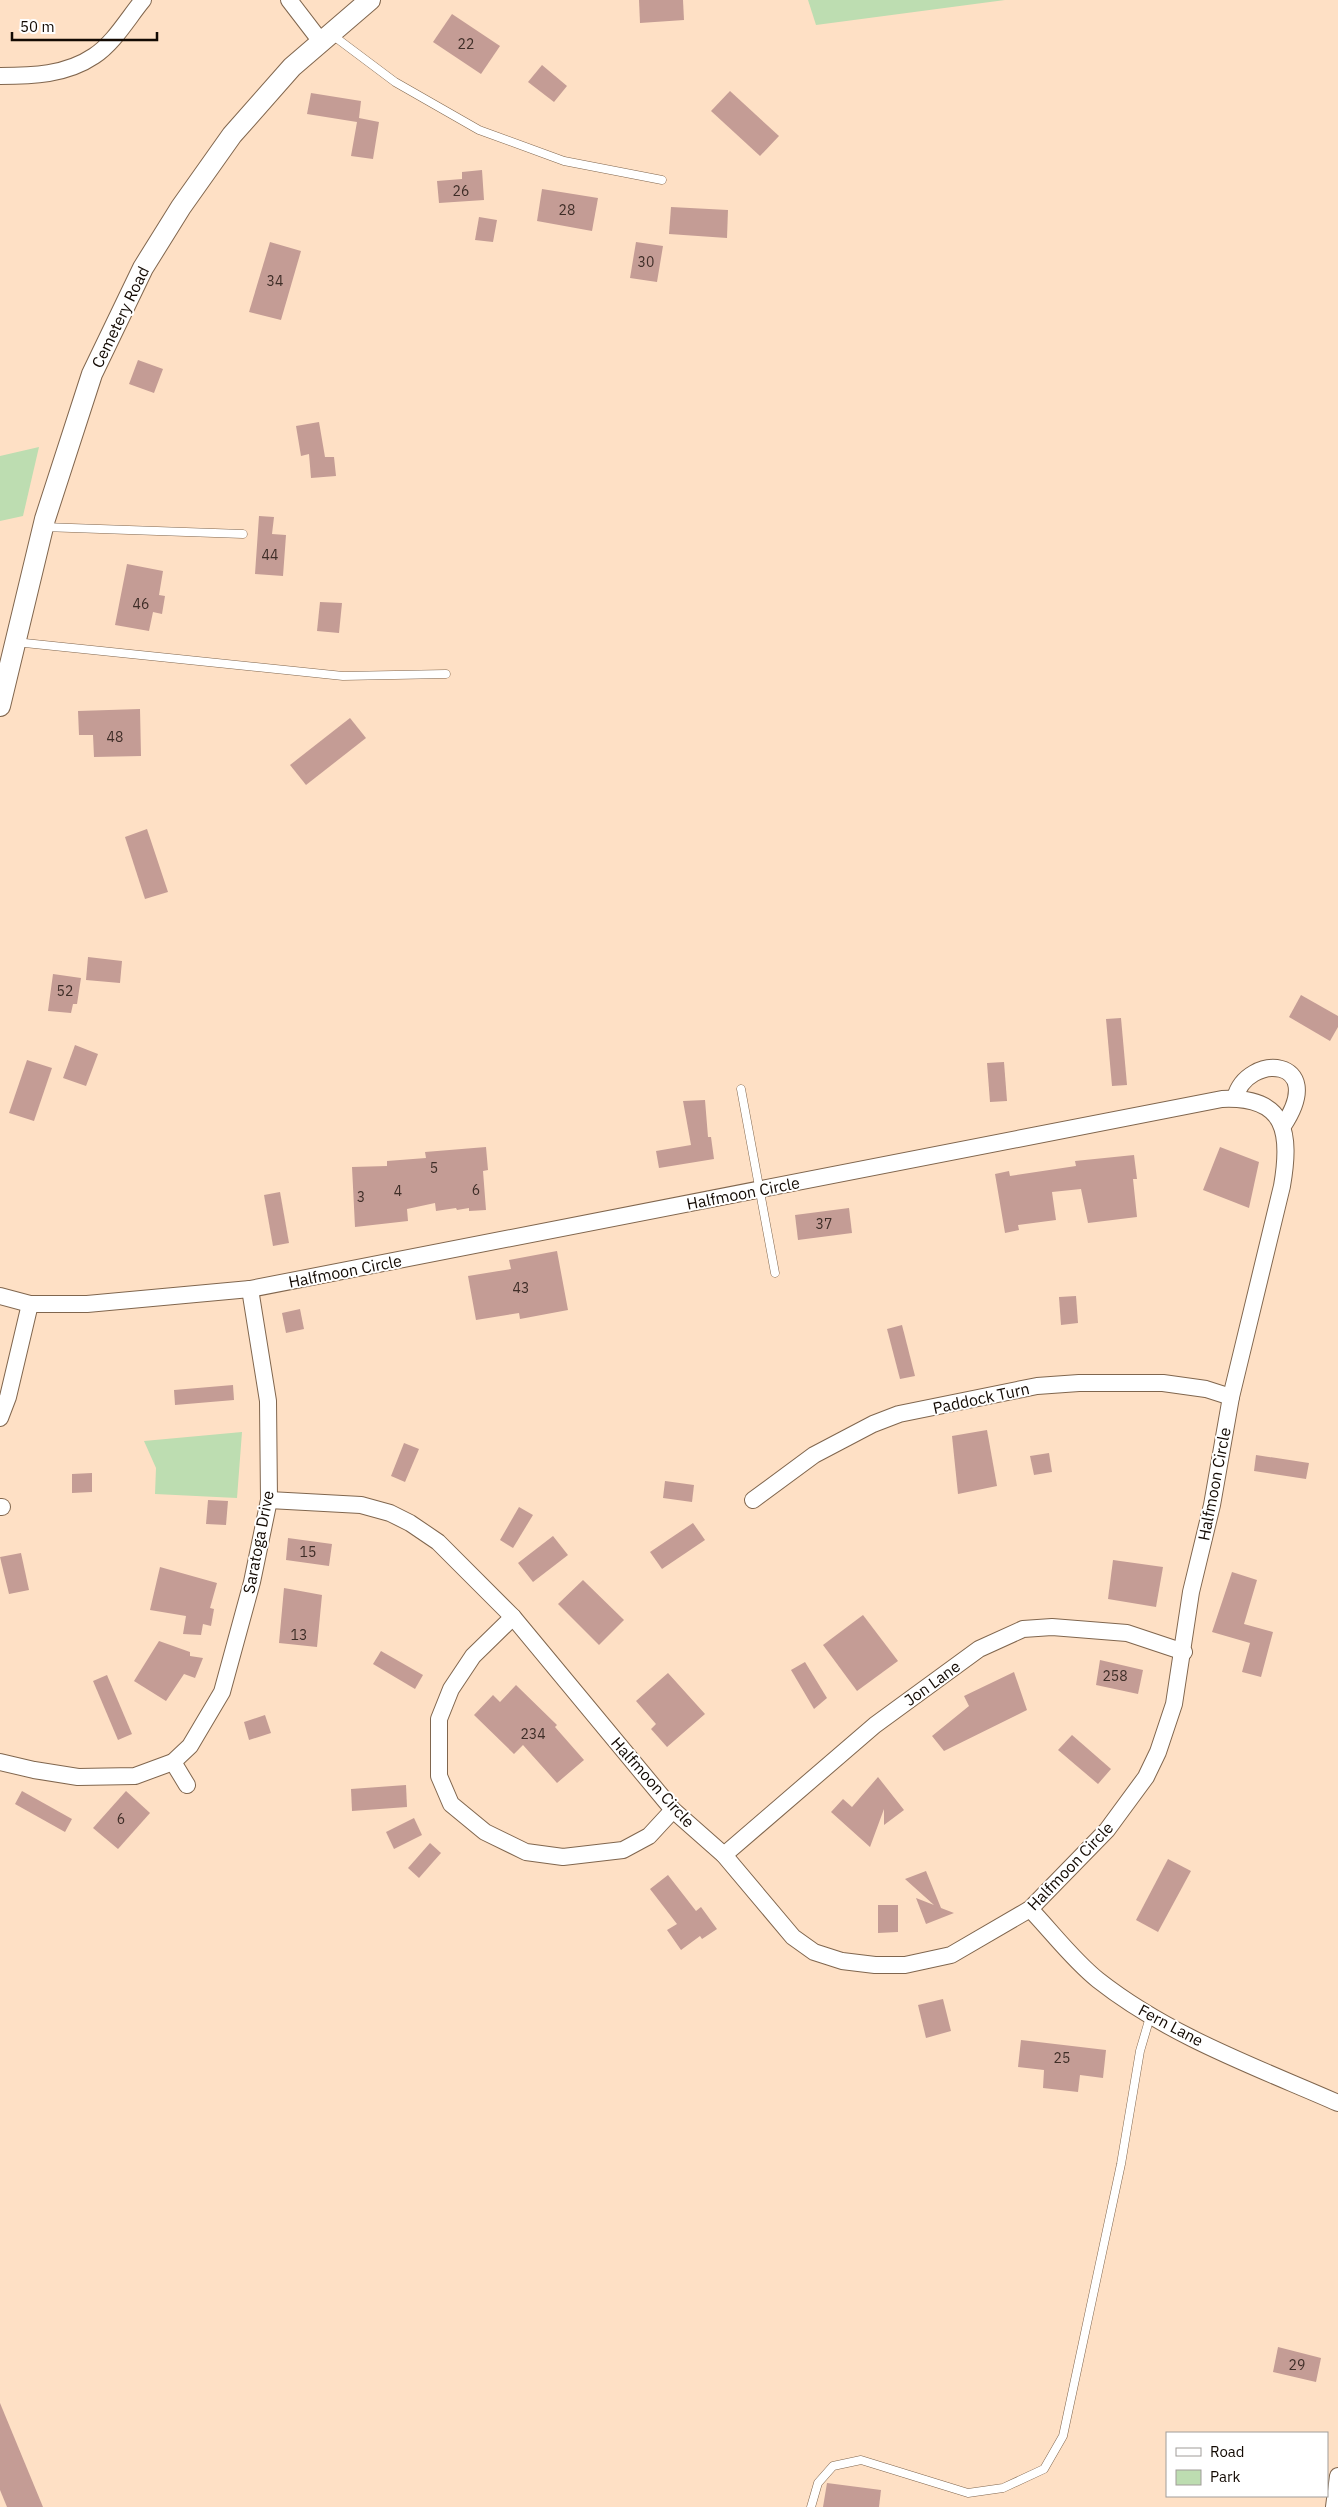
<svg xmlns="http://www.w3.org/2000/svg" width="1338" height="2507" font-family="'IBM Plex Sans',sans-serif">
<style>
.green{fill:#bdddb1}
.building{fill:#c49c95}
.lines{fill:none;stroke-linecap:round;stroke-linejoin:round}
.service-casing{stroke:#80664e;stroke-width:9}
.minor-casing{stroke:#80664e;stroke-width:18}
.tertiary-casing{stroke:#80664e;stroke-width:22}
.service{stroke:#fff;stroke-width:8}
.minor{stroke:#fff;stroke-width:16}
.tertiary{stroke:#fff;stroke-width:20}
.labels{text-anchor:middle;dominant-baseline:central;stroke-width:4;stroke-linejoin:round;paint-order:stroke}
.number-label{font-size:14px;fill:#3f2e28}
.street-label{font-size:16px;fill:#130a03;stroke:#fff}
</style>
<rect width="100%" height="100%" fill="#fee0c5"/>
<g class="green">
<path d="M808 0H1005L816 25Z"/>
<path d="M39 447 23 516 0 521V456Z"/>
<path d="M242 1432 237 1498 155 1494 156 1468 144 1441Z"/>
</g>
<g class="building">
<path d="M639 0H683L684 20 640 23Z"/>
<path d="M452 14 500 46 481 74 433 42Z"/>
<path d="M542 65 567 86 554 102 528 82Z"/>
<path d="M730 91 779 136 760 156 711 111Z"/>
<path d="M311 93 361 101 359 118 379 122 373 159 351 156 357 122 307 114Z"/>
<path d="M482 170 484 200 439 203 437 181 462 179V172Z"/>
<path d="M542 189 598 198 592 231 537 221Z"/>
<path d="M671 207 728 210 727 238 669 234Z"/>
<path d="M479 217 497 220 493 242 475 240Z"/>
<path d="M270 242 301 251 281 320 249 312Z"/>
<path d="M636 242 663 246 657 282 630 278Z"/>
<path d="M138 360 163 369 154 393 129 384Z"/>
<path d="M319 422 325 457H334L336 476 311 478 309 454 301 456 296 426Z"/>
<path d="M259 516 274 517 272 534 286 535 283 576 255 574Z"/>
<path d="M127 564 163 571 159 595 165 596 162 614 153 612 149 631 115 625Z"/>
<path d="M320 602 342 603 339 633 317 631Z"/>
<path d="M140 709 141 756 94 757 93 735H79L78 711Z"/>
<path d="M350 718 366 738 306 785 290 765Z"/>
<path d="M147 829 168 892 145 899 125 837Z"/>
<path d="M88 957 122 961 120 983 86 980Z"/>
<path d="M53 974 81 978 77 1004H73L71 1013 48 1011Z"/>
<path d="M1301 995 1338 1016V1027L1330 1041 1289 1017Z"/>
<path d="M1121 1018 1127 1085 1112 1086 1106 1019Z"/>
<path d="M75 1045 98 1054 86 1086 63 1078Z"/>
<path d="M27 1060 52 1068 34 1121 9 1113Z"/>
<path d="M1004 1062 1007 1101 990 1102 987 1063Z"/>
<path d="M705 1100 708 1137H711L714 1159 659 1168 656 1151 691 1145 683 1101Z"/>
<path d="M486 1147 488 1170 483 1171 486 1210 469 1211V1208L457 1210 456 1208 436 1211 435 1203 407 1209 408 1221 355 1227 352 1167 387 1166V1161L426 1158 425 1152Z"/>
<path d="M1220 1147 1259 1162 1249 1208 1203 1190Z"/>
<path d="M1134 1155 1137 1179H1133L1137 1217 1088 1223 1081 1189 1052 1192 1056 1220 1018 1225 1019 1230 1005 1233 995 1174 1009 1171 1010 1176 1076 1166 1075 1161Z"/>
<path d="M280 1192 289 1243 273 1246 264 1195Z"/>
<path d="M849 1208 852 1233 798 1240 795 1215Z"/>
<path d="M557 1251 568 1310 520 1319 519 1313 476 1320 468 1276 511 1269 509 1260Z"/>
<path d="M1076 1296 1078 1323 1061 1325 1059 1297Z"/>
<path d="M300 1309 304 1329 286 1333 282 1313Z"/>
<path d="M902 1325 915 1376 900 1379 887 1329Z"/>
<path d="M233 1385 234 1400 175 1405 174 1390Z"/>
<path d="M987 1430 997 1486 958 1494 952 1436Z"/>
<path d="M404 1443 419 1449 405 1482 391 1476Z"/>
<path d="M1049 1453 1052 1472 1034 1475 1030 1456Z"/>
<path d="M1256 1455 1309 1463 1306 1479 1254 1471Z"/>
<path d="M92 1473V1492L72 1493V1474Z"/>
<path d="M665 1481 694 1485 692 1502 663 1498Z"/>
<path d="M208 1500 228 1501 226 1525 206 1524Z"/>
<path d="M519 1507 533 1515 513 1548 500 1540Z"/>
<path d="M693 1523 705 1540 662 1569 650 1552Z"/>
<path d="M553 1536 568 1555 533 1582 518 1563Z"/>
<path d="M288 1538 332 1544 329 1566 286 1560Z"/>
<path d="M21 1553 29 1590 9 1594 0 1557Z"/>
<path d="M1113 1560 1163 1567 1156 1607 1108 1599Z"/>
<path d="M160 1567 217 1583 210 1608 214 1609 211 1626 203 1624 201 1635 183 1634 186 1616 150 1610Z"/>
<path d="M1232 1572 1257 1580 1244 1624 1273 1632 1261 1677 1242 1672 1250 1643 1212 1632Z"/>
<path d="M583 1580 624 1620 599 1645 558 1604Z"/>
<path d="M284 1588 322 1595 317 1647 279 1643Z"/>
<path d="M863 1615 898 1661 857 1691 823 1645Z"/>
<path d="M159 1641 190 1652V1656L203 1658 195 1678 184 1674 166 1701 134 1681Z"/>
<path d="M381 1651 423 1675 415 1689 373 1664Z"/>
<path d="M1100 1660 1143 1670 1138 1694 1096 1685Z"/>
<path d="M805 1662 827 1698 814 1709 791 1670Z"/>
<path d="M1014 1672 1027 1710 944 1751 932 1736 969 1706 964 1696Z"/>
<path d="M668 1673 705 1714 667 1747 651 1729 656 1724 636 1701Z"/>
<path d="M107 1675 132 1734 118 1740 93 1681Z"/>
<path d="M516 1685 557 1725 555 1727 584 1760 557 1783 523 1745 514 1754 474 1715 493 1695 500 1702Z"/>
<path d="M265 1715 271 1733 249 1740 244 1722Z"/>
<path d="M1072 1735 1111 1769 1098 1784 1058 1750Z"/>
<path d="M878 1777 904 1810 884 1825V1809L870 1847 831 1812 843 1799 852 1807Z"/>
<path d="M406 1785 407 1807 352 1811 351 1789Z"/>
<path d="M22 1791 72 1819 65 1832 15 1804Z"/>
<path d="M126 1791 150 1813 118 1849 93 1828Z"/>
<path d="M414 1818 422 1835 394 1849 386 1832Z"/>
<path d="M430 1843 441 1853 419 1878 408 1868Z"/>
<path d="M1168 1859 1191 1871 1158 1932 1136 1920Z"/>
<path d="M926 1871 941 1908 954 1913 926 1924 916 1898 934 1905 905 1879Z"/>
<path d="M668 1875 696 1911 701 1907 717 1929 702 1939 700 1936 681 1950 667 1930 677 1924 650 1889Z"/>
<path d="M878 1905H898V1932L878 1933Z"/>
<path d="M943 1999 951 2031 926 2038 918 2005Z"/>
<path d="M1021 2040 1106 2050 1103 2078 1080 2075 1078 2092 1043 2088 1044 2070 1018 2067Z"/>
<path d="M1278 2347 1321 2358 1316 2382 1273 2372Z"/>
<path d="M0 2403 43 2507H7L0 2490Z"/>
<path d="M827 2483 881 2490 879 2507H823Z"/>
</g>
<g class="lines">
<defs>
<g id="service">
<path d="M331 34 395 82 479 130 564 161 662 180"/>
<path d="M43 527 243 534"/>
<path d="M15 642 343 676 446 674"/>
<path d="M741 1089 775 1273"/>
<path d="M811 2507 818 2483 833 2466 861 2460 968 2493 1003 2488 1044 2469 1063 2436 1121 2164 1140 2051 1150 2017"/>
</g>
<g id="minor">
<path d="M289 0 322 43"/>
<path d="M0 76C32 76 66 75 94 56 114 43 128 18 143 0"/>
<path d="M1235 1098C1247 1052 1329 1057 1283 1126"/>
<path d="M0 1296 30 1304H87L250 1289 1222 1099C1287 1096 1291 1134 1282 1186L1231 1397 1212 1505 1191 1592 1174 1704 1158 1752 1146 1777 1107 1830 1030 1909 951 1955 905 1965H875L842 1961 814 1952 793 1937 724 1855 673 1810 513 1617 438 1542 410 1523 390 1513 361 1505 269 1500"/>
<path d="M0 1418 8 1397 30 1304"/>
<path d="M753 1500 814 1455 873 1424 899 1414 1037 1386 1079 1383H1163L1206 1389 1231 1397"/>
<path d="M0 1507H2"/>
<path d="M513 1617 473 1656 451 1689 439 1719V1776L451 1804 485 1832 526 1852 563 1857 623 1850 649 1836 673 1810"/>
<path d="M0 1762 34 1770 78 1777 135 1776 173 1762 190 1746 222 1692 252 1582 269 1500 268 1401 250 1289"/>
<path d="M173 1762 187 1785"/>
<path d="M724 1855 875 1725 979 1649 1023 1629 1052 1627 1127 1633 1184 1652"/>
<path d="M1030 1909C1052 1932 1073 1960 1098 1980 1169 2036 1256 2067 1338 2103"/>
<path d="M1334 2507 1338 2476"/>
</g>
<path id="tertiary" d="M0 706 45 519 92 374 143 268 181 207 232 135 292 67 370 0"/>
</defs>
<use href="#service" class="service-casing"/>
<use href="#minor" class="minor-casing"/>
<use href="#tertiary" class="tertiary-casing"/>
<use href="#service" class="service"/>
<use href="#minor" class="minor"/>
<use href="#tertiary" class="tertiary"/>
</g>
<g class="labels">
<g class="number-label">
<text x="466" y="44">22</text>
<text x="461" y="191">26</text>
<text x="567" y="210">28</text>
<text x="646" y="262">30</text>
<text x="275" y="281">34</text>
<text x="270" y="555">44</text>
<text x="141" y="604">46</text>
<text x="115" y="737">48</text>
<text x="65" y="991">52</text>
<text x="434" y="1168">5</text>
<text x="476" y="1190">6</text>
<text x="398" y="1191">4</text>
<text x="361" y="1197">3</text>
<text x="824" y="1224">37</text>
<text x="521" y="1288">43</text>
<text x="308" y="1552">15</text>
<text x="299" y="1635">13</text>
<text x="1115" y="1676">258</text>
<text x="533" y="1734">234</text>
<text x="121" y="1819">6</text>
<text x="1062" y="2058">25</text>
<text x="1297" y="2365">29</text>
</g>
<g class="street-label">
<text transform="translate(120 317) rotate(-64)">Cemetery Road</text>
<text transform="translate(743 1193) rotate(-11)">Halfmoon Circle</text>
<text transform="translate(345 1271) rotate(-11)">Halfmoon Circle</text>
<text transform="translate(981 1398) rotate(-12)">Paddock Turn</text>
<text transform="translate(1214 1484) rotate(-79)">Halfmoon Circle</text>
<text transform="translate(258 1542) rotate(-79)">Saratoga Drive</text>
<text transform="translate(932 1683) rotate(-36)">Jon Lane</text>
<text transform="translate(653 1782) rotate(48)">Halfmoon Circle</text>
<text transform="translate(1070 1866) rotate(-46)">Halfmoon Circle</text>
<text transform="translate(1171 2025) rotate(28)">Fern Lane</text>
</g>
</g>
<rect x="1166" y="2432" width="162" height="65" fill="#ffffff" stroke="#a19d9a"/>
<rect x="1176" y="2448" width="25" height="8" fill="#ffffff" stroke="#a19d9a"/>
<text x="1210" y="2457" font-size="15" fill="#130a03">Road</text>
<rect x="1176" y="2470" width="25" height="15" fill="#bdddb1" stroke="#a19d9a"/>
<text x="1210" y="2482" font-size="15" fill="#130a03">Park</text>
<path d="M12 32v8h145v-8" fill="none" stroke="#130a03" stroke-width="2.5"/>
<text x="20" y="32" font-size="15" fill="#130a03" stroke="#ffffff" stroke-width="4" paint-order="stroke">50 m</text>
</svg>
